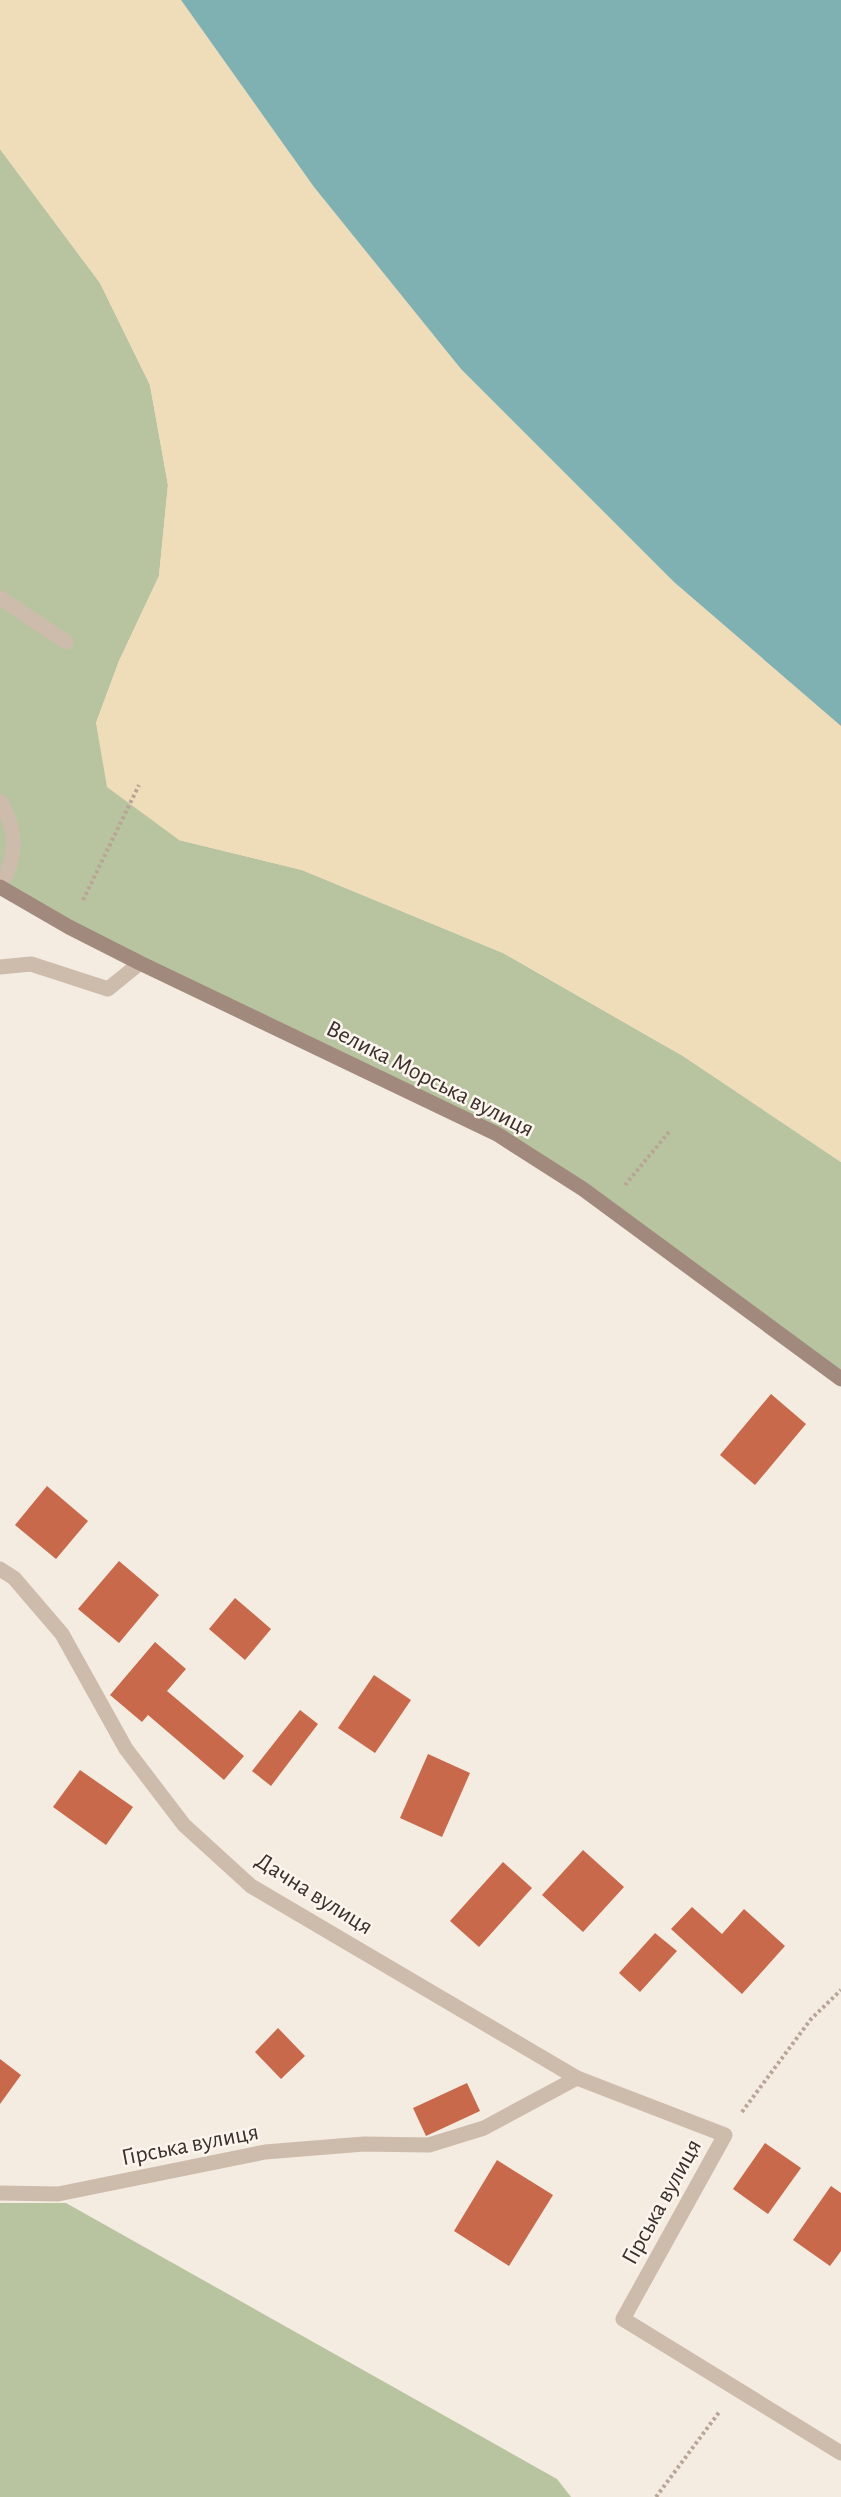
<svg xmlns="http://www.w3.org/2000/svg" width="841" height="2497" font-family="'Alegreya Sans',sans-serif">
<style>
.green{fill:#b8c4a0}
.sand{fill:#efdcb8}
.water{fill:#7fb0b2}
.building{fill:#c8694b}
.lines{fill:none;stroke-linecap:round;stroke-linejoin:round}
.path{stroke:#b9a596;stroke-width:4;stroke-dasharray:3 3;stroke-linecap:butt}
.lane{stroke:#cdbbac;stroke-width:15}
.street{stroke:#cdbbac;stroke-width:15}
.secondary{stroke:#a18a7d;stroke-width:15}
.labels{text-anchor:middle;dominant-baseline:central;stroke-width:5;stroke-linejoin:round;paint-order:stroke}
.street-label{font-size:24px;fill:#3b302b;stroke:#fbf5ee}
</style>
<rect width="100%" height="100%" fill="#f4ebe1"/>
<g class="green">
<path d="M0 149 100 283 150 385 168 485 159 576 119 661 96 723 179 840 302 870 503 953 683 1056 841 1162V1379L497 1134 0 887Z"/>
<path d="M0 2203H66L557 2479 571 2497H0Z"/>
</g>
<path class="sand" d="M0 0H181L314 187 461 369 674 582 841 726V1162L683 1056 503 953 302 870 179 840 107 787 96 723 119 661 159 576 168 485 150 385 100 283 0 149Z"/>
<path class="water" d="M181 0H841V726L674 582 461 369 314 187Z"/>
<g class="building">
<path d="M771 1394 806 1424 755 1485 720 1455Z"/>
<path d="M47 1486 88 1521 56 1559 15 1525Z"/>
<path d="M119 1561 159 1595 119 1643 78 1609Z"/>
<path d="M235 1598 271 1629 245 1660 209 1629Z"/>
<path d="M155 1642 186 1669 167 1691 244 1756 224 1780 148 1715 142 1722 110 1695Z"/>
<path d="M374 1675 411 1700 375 1753 338 1728Z"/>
<path d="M300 1710 318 1724 271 1786 252 1771Z"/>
<path d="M428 1754 470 1773 442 1837 400 1818Z"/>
<path d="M80 1770 133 1807 106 1845 53 1807Z"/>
<path d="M583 1850 624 1887 583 1932 542 1895Z"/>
<path d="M503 1862 532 1888 479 1947 450 1921Z"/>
<path d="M692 1907 722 1934 744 1909 785 1946 742 1994 671 1929Z"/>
<path d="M655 1933 677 1951 640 1992 619 1973Z"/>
<path d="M278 2028 305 2056 281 2079 255 2052Z"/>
<path d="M0 2059 21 2075 0 2104Z"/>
<path d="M467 2083 480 2111 426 2136 413 2108Z"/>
<path d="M765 2143 801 2168 768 2214 733 2189Z"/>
<path d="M497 2160 553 2195 509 2266 454 2231Z"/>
<path d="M831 2186 841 2193V2251L830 2266 793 2240Z"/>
</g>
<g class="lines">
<g class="path">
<path d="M83 900 139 785"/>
<path d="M625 1185 669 1132"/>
<path d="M742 2112 811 2019 841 1990"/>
<path d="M656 2497 720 2411"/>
</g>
<g class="lane">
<path d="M0 598 66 642"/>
<path d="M0 801C17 828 18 858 0 885"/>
<path d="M0 967 31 964 108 989 140 963"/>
</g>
<g class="street">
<path d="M0 1569 14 1578 62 1634 126 1749 184 1825 251 1886 577 2078 725 2135 623 2319 841 2453"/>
<path d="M0 2193 58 2194 265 2152 364 2144 429 2145 484 2128 577 2078"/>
</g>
<path class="secondary" d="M0 887 69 927 140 963 497 1134 583 1189 841 1379"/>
</g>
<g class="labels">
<g class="street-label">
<text transform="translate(430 1079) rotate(27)">Велика Морська вулиця</text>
<text transform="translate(314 1894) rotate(32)">Дачна вулиця</text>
<text transform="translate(190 2145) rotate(-11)">Гірська вулиця</text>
<text transform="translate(662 2202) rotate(-61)">Гірська вулиця</text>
</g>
</g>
</svg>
